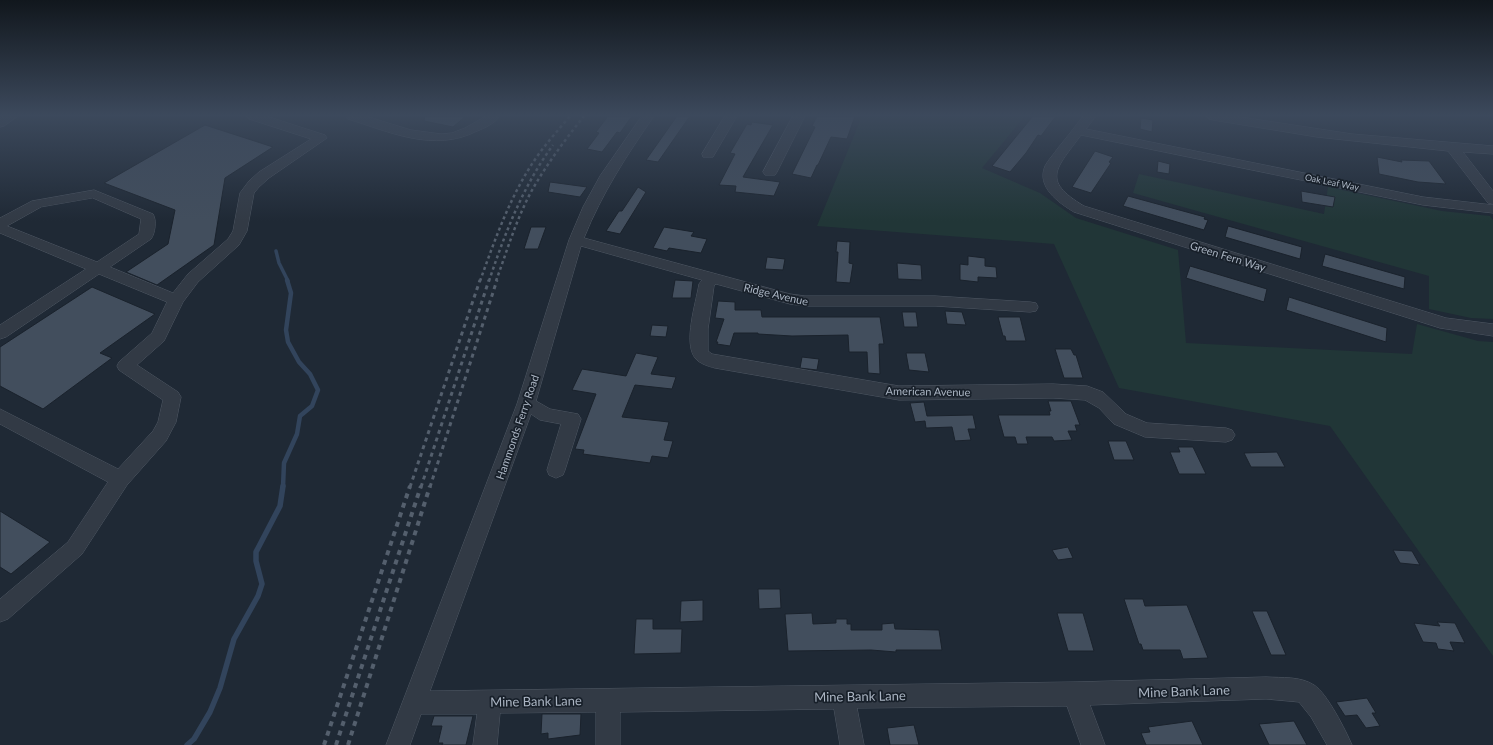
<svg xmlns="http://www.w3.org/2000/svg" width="1493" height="745" font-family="Lato,sans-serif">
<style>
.green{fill:#213637}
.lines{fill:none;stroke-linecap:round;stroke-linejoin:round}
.stream-far2{stroke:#32445c;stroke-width:3.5}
.stream-far1{stroke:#32445c;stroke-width:4.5}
.stream{stroke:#32445c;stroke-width:5.5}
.building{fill:#424e5d;stroke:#1a222c}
.minor-casing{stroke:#4f5864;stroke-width:1}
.minor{fill:#323a45;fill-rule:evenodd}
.rail-far2{stroke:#545f6d;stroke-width:2.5;stroke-dasharray:3 3;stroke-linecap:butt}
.rail-far1{stroke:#545f6d;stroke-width:3;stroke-dasharray:4 4;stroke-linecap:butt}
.rail{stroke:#545f6d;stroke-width:4;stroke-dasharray:5 5;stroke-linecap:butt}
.labels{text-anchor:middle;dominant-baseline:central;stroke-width:3.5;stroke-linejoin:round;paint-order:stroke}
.far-street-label{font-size:9px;fill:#abb5c3;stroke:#18202a}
.street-label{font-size:11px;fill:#abb5c3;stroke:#18202a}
.near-street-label{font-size:13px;fill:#abb5c3;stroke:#18202a}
</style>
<rect width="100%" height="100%" fill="#1f2935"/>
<g class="green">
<path d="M862 116H1025L982 168 1040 193 1076 218 1178 250 1186 343 1412 354 1417 324 1478 341 1493 342V656L1330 426 1119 388 1054 244 817 226Z"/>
<path d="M1139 174 1324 214 1328 187 1442 211 1490 216 1493 220V319L1471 318 1429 309V276L1133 193Z"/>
</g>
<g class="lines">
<path class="stream-far2" d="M276 251 279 263 288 281"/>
<path class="stream-far1" d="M283 487 284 463 297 434 300 416 312 406 318 390 310 374 299 362 288 342 286 330 291 293 287 280"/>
<path class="stream" d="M187 745 194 739 210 712 220 688 234 639 258 596 262 584 256 561V552L280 506 283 486"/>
</g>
<g class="building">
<path d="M425 116H466L453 127 424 121Z"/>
<path d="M608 116H632L620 133 617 132 602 152 587 149 599 133 596 132Z"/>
<path d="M677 116H690L658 162 646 160Z"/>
<path d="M817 116H855L847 139 831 137 818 165H817L811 178 792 174 815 127 812 126Z"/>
<path d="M1033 116H1056L1041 136 1038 135 1026 153 1010 172 992 166Z"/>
<path d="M1141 118 1153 120 1152 132 1140 129Z"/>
<path d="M752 122 773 125 743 177 780 182 774 196 735 192 736 186 719 185 735 154 730 153 747 124 751 125Z"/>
<path d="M205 125 273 147 225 178 214 245 157 285 126 272 168 244 175 210 104 183Z"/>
<path d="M1095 151 1113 157 1109 162 1111 163 1091 193 1072 187Z"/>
<path d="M1377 157 1402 162 1401 160 1429 161 1446 184 1418 182 1379 174Z"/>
<path d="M1158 161 1170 164 1169 174 1157 172Z"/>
<path d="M550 182 587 187 580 197 548 192Z"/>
<path d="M638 187 646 192 620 234 606 231 619 211H622Z"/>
<path d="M1301 191 1335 197 1333 207 1302 202Z"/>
<path d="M1128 196 1205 217 1204 219 1208 220 1204 230 1123 206Z"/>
<path d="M1228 226 1302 247 1300 259 1225 237Z"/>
<path d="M531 227H546L538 249H524Z"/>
<path d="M664 227 694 232 691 236 707 239 701 253 669 248 667 251 653 248Z"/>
<path d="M837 241 850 242 849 263 853 264 850 283 836 282 838 252H836Z"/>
<path d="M1325 254 1405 277 1404 289 1322 266Z"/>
<path d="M968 256 985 258V266L996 267 997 278 978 277V282L960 280V264L968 265Z"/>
<path d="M767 257 785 259 783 270 765 269Z"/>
<path d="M897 263 921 265 922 280 898 279Z"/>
<path d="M1190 266 1267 289 1264 302 1186 278Z"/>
<path d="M675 280 693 281 691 298H672Z"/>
<path d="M92 287 155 314 100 353 112 358 43 409 0 386V347Z"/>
<path d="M1289 297 1387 328 1386 342 1286 310Z"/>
<path d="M718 301 735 302V310H761L762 317H880L884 344H879L880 374 868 373 867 352H849L848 335 792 336 758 334V333H734L730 346 717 344 718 342H716L724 319 715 318Z"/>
<path d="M945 311 962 312 966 325 947 324Z"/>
<path d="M902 312H916L918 327H904Z"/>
<path d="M998 317H1020L1026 341H1006L1005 336H1003Z"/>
<path d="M652 325 668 326 666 337 650 336Z"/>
<path d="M1055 349H1071L1074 355H1076L1083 378H1064Z"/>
<path d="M636 353 658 357 651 374 676 377 672 389 635 385 622 417 669 422 664 440 673 441 668 458 652 456 650 463 583 454 584 450 575 449 596 394 572 390 582 369 626 376Z"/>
<path d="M906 353H925L929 372 909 370Z"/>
<path d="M802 357 819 359 817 370 800 368Z"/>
<path d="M1048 401H1071L1080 425H1075L1077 431H1068L1072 440 1054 441 1052 437H1026L1028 444H1017L1015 437H1004L998 415H1050L1049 411H1051Z"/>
<path d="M924 402 927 416 973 415 976 429H968L971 440 955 441 952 427 926 428 925 421 915 422 910 403Z"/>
<path d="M1108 441H1126L1134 460H1114Z"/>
<path d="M1178 447H1193L1206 474H1179L1170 452H1180Z"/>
<path d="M1277 452 1285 467H1251L1244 453Z"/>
<path d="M0 511 50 542 11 574 0 567Z"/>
<path d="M1068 547 1073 558 1058 560 1052 550Z"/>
<path d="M1393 550 1412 551 1420 565 1400 563Z"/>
<path d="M758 589H780L781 608 759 609Z"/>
<path d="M1124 599H1143L1145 606 1187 605 1208 658 1183 659 1180 650H1143L1141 644H1139Z"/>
<path d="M703 600V621L680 622 681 601Z"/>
<path d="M1252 611H1267L1286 655H1271Z"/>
<path d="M812 613 813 624 836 623V619H847V624H851V630H882V624L894 623 895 629 939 630 942 650H896V652L871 650 788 651 785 614Z"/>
<path d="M1057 613H1083L1094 651H1068Z"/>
<path d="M636 619H653V629H682L681 653 634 654Z"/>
<path d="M1437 622 1455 623 1465 643 1450 642 1454 651 1438 649 1436 643 1423 642 1414 623 1440 626Z"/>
<path d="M1367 698 1376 713H1372L1380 726 1366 728 1357 715 1345 716 1336 702Z"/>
<path d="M542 714H581L580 735 548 739V733L541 734Z"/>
<path d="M434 716H473L466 745H442L443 743H438L442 726H431Z"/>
<path d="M1192 721 1203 745H1146L1141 733 1150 732 1148 727Z"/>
<path d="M1294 721 1307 745H1269L1259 724Z"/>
<path d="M914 725 919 745H890L887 728Z"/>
</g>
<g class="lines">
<defs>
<g id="minor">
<path d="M3 116H18L4 126 0 127V118Z"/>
<path d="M247 116H266L325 135 327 138 269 178 259 187 254 193 247 231 239 245 198 282 183 302 164 341 137 365 178 392 181 397 176 422 166 441 127 485 82 554 8 619 0 622V599L68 542 108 482 0 424V409L118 469 153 431 158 422 163 400 119 370 117 366 119 362 152 333 167 302 99 274 6 337 0 339V325L86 269 0 233V218L32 201 94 190 153 214C157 220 155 234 151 239L110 267 173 293 188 274 228 239 233 231 240 193 249 181 259 172 311 139 249 119ZM93 198 141 219 139 234 97 262 7 226 41 207Z"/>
<path d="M346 116H365L411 130 441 134 452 133 465 128 486 116H500C495 123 485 128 477 131 434 153 390 132 348 119Z"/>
<path d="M642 116H654C627 155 602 193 584 238L790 294 805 296H935L1030 302 1036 303 1038 307 1036 311 1030 312 935 306H805L790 304 716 284 714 286 708 329V351L712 354 899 386 1053 384 1087 386 1103 392 1126 414 1147 423 1226 428 1232 430 1235 435 1232 440 1226 442 1145 437 1114 424 1099 408 1085 400 1053 398 899 400 715 368C708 366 700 364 695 358 683 342 696 303 699 284L702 280 581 246 536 401 550 409 578 414 581 419 565 470 563 475 556 478 549 475 547 470 561 424 540 420 531 414 430 691 1074 682 1266 677C1282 678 1300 676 1314 685 1327 693 1346 731 1352 745H1327L1311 717 1299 702 1266 699 1090 705 1105 745H1081L1067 706 857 708 864 745H840L834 709 620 712V745H596V712L500 713 497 745H473L477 714H421L410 745H386L517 404 569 240 583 207 600 176Z"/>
<path d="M725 116H737L713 157H703L702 154Z"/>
<path d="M793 116H805L777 172 775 175H765L763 172Z"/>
<path d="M1083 116H1096L1086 129 1423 197 1493 205V213L1423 205 1081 135C1057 168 1040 180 1084 206L1446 318 1493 324V336L1440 328 1074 212C1059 203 1036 187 1045 166 1048 160 1054 154 1058 148 1067 137 1075 127 1083 116Z"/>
<path d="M1207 116H1234L1352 134 1493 146V154L1463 152 1493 191V204L1488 203 1448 151 1317 137 1213 120 1209 119Z"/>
</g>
</defs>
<use href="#minor" class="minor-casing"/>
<use href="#minor" class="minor"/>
<g class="rail-far2">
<path d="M480 281C496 237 512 190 541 151 550 139 560 128 570 116"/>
<path d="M489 281C505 233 523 186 553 145"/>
<path d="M496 281C507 251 516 220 531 192 546 165 565 140 584 116"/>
</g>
<g class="rail-far1">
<path d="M410 487 480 280"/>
<path d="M421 487 489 280"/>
<path d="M430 487 497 280"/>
</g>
<g class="rail">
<path d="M324 745 410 486"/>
<path d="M336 745 421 486"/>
<path d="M348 745 430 486"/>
</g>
</g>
<linearGradient id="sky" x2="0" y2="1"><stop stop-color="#11171d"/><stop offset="0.52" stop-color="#3c495c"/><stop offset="1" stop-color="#3c495c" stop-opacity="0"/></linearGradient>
<rect width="1493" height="221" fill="url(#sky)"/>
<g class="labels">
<g class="far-street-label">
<text transform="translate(1332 182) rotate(11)">Oak Leaf Way</text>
</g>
<g class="street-label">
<text transform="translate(1228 256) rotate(17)">Green Fern Way</text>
<text transform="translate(776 294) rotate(13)">Ridge Avenue</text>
<text transform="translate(928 391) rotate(1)">American Avenue</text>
<text transform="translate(517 427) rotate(-71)">Hammonds Ferry Road</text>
</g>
<g class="near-street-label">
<text transform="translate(1184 691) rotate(-2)">Mine Bank Lane</text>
<text transform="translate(860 696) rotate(-1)">Mine Bank Lane</text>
<text transform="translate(536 701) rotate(-1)">Mine Bank Lane</text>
</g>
</g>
</svg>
